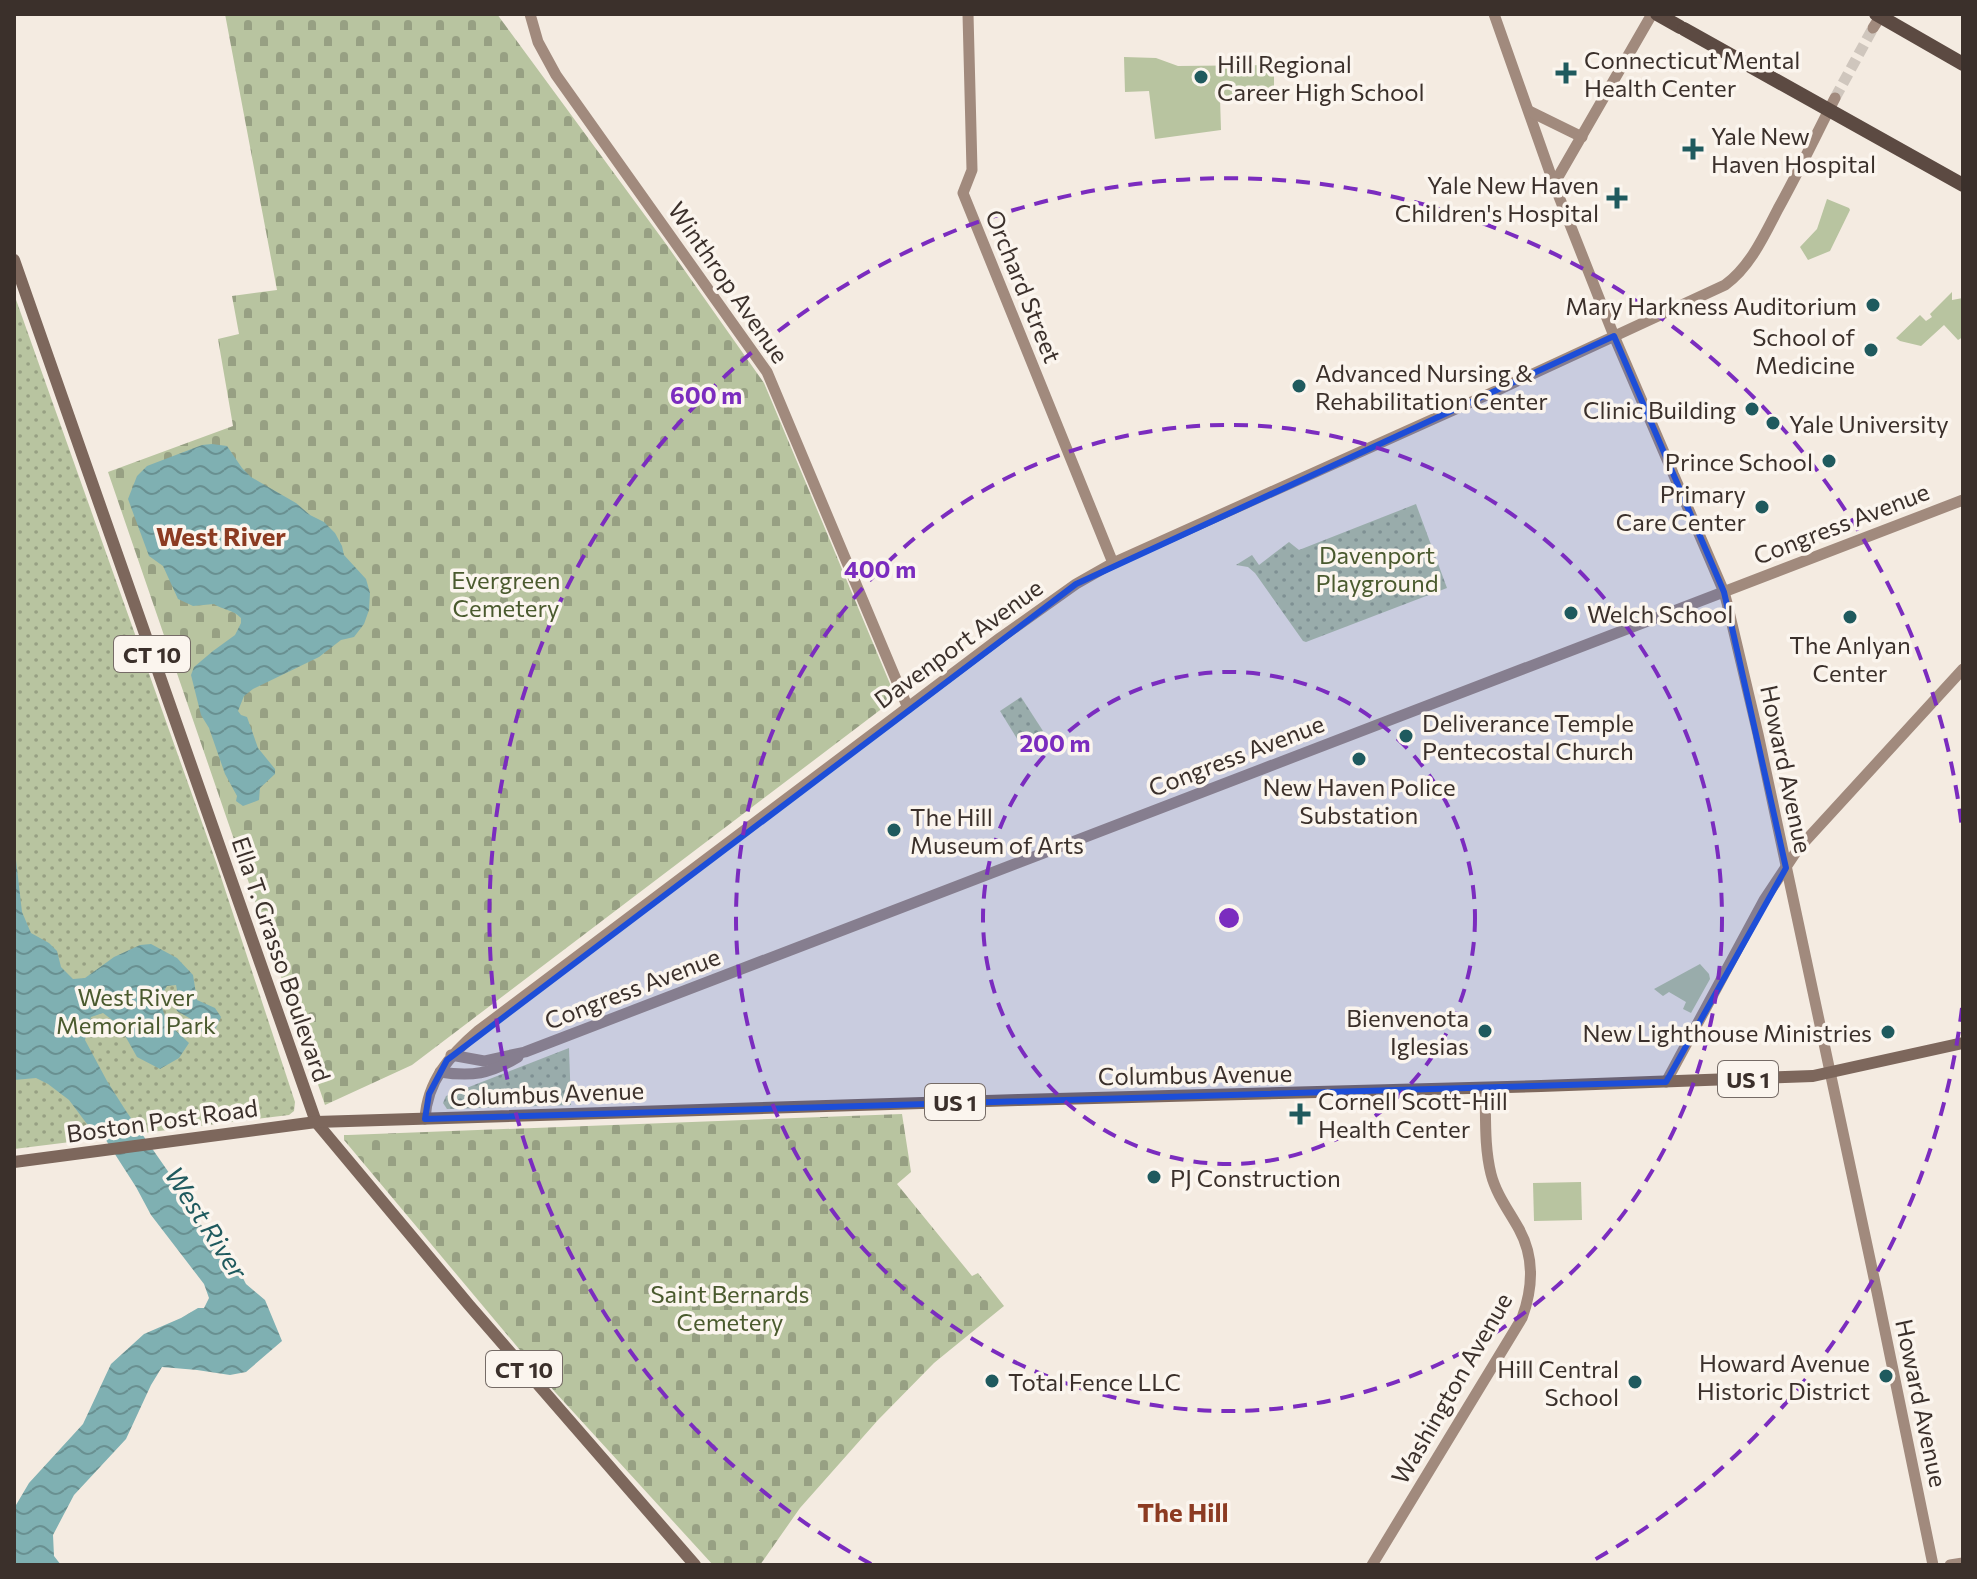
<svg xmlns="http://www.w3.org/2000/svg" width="1977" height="1579" font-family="Commissioner,sans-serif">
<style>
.green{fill:#b8c4a0}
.cemetery{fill:url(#cemetery-stones)}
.park{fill:url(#park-dots)}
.water{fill:url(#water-waves)}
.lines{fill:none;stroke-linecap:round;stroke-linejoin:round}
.secondary-tunnel{stroke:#cfc6bd;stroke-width:11;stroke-dasharray:11 5.5;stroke-linecap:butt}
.secondary{stroke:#a18a7d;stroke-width:11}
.primary{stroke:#7d675c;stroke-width:12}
.highway{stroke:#5c4a42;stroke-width:14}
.marked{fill:#1d4ed8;fill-opacity:0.2;stroke:#1d4ed8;stroke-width:6;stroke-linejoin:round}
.ring{fill:none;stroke:#7b2cbf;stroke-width:4;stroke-dasharray:14 10}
.poi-dot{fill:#1f5a5e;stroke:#fbf5ee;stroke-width:3}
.labels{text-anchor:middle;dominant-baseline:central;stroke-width:7;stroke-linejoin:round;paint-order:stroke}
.shield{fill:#fbf5ee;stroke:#756b66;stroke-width:2}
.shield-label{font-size:22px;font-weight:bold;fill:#3b302b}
.poi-label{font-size:24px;fill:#3b302b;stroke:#fbf5ee;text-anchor:start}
.street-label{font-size:24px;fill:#3b302b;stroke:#fbf5ee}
.park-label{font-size:24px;fill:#4a5a2e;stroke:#fbf5ee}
.neighbourhood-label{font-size:26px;font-weight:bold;fill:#8c3b22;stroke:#fbf5ee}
.water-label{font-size:26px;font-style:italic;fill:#1f5a5e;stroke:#fbf5ee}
.centre{fill:#7b2cbf;stroke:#fbf5ee;stroke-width:4}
.ring-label{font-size:24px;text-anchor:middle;font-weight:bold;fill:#7b2cbf;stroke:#fbf5ee;stroke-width:7;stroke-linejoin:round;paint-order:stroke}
</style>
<defs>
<pattern id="cemetery-stones" width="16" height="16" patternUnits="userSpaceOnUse" patternTransform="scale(2)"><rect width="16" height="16" fill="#b8c4a0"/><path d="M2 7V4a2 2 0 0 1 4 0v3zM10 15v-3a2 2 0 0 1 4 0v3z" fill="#97a083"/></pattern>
<pattern id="park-dots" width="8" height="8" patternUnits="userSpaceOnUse" patternTransform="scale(2)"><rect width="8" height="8" fill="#b8c4a0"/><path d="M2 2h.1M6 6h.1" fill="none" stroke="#97a083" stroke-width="1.8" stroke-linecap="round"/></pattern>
<pattern id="water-waves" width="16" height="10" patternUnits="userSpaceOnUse" patternTransform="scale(2)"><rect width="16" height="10" fill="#7fb0b2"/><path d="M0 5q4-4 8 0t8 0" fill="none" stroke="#699091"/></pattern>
</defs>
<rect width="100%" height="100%" fill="#f4ebe1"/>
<g class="green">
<path d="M1124 57 1156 58 1178 66 1274 65V93L1220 98 1221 130 1155 139 1149 91 1125 92Z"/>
<path d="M1827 199 1849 208 1850 210 1830 251 1808 260 1800 247 1817 229Z"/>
<path d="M1952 292V300L1963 298V337L1958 340 1944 325 1921 346 1900 341 1896 338 1920 315 1926 321 1932 317 1930 314Z"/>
<path d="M1700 964 1709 974 1710 979 1691 1013 1683 1009 1686 1002 1669 992 1663 996 1654 989Z"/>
<path d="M1581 1182 1582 1220 1534 1221 1533 1183Z"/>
</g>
<g class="cemetery">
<path d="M225 14H497L666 244 764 383 896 698 412 1065 325 1105 108 472 233 426 218 339 239 334 232 296 277 290Z"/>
<path d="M902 1114 911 1172 897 1184 972 1276 978 1273 1004 1306 934 1363 878 1420 800 1508 760 1565H713L555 1392 344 1140V1135H348Z"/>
</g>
<g class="park">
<path d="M14 294 216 862 295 1102 294 1111 289 1115 14 1149Z"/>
<path d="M1416 504 1447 588 1306 642 1303 641 1255 573 1248 567 1236 565 1252 555 1259 565 1289 542 1299 550Z"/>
<path d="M1021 697 1043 731 1021 745 1000 711Z"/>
<path d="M569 1048 571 1105 447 1109 443 1103 446 1096Z"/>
</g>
<g class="water">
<path d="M212 444 227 446 242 468 251 477 296 503 310 515 324 522 335 533 342 546 344 555 366 579 370 593 369 610 364 624 354 637 341 640 319 657 253 689 244 696 238 711 241 715 247 717 258 748 275 769V774L260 788 259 800 243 806 236 801 237 796 225 774 209 728 201 715 191 675 194 667 213 651 235 635 241 623V618C232 609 223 610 214 604L193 606 178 599 163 566 149 556 128 499 137 476 147 466 202 445Z"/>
<path d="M14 857 16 860 22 912 31 933 49 943 57 951 61 967 73 979 85 978 114 957 140 945 151 944 177 958 193 975 197 1000 215 1008 221 1017 215 1030 199 1032 191 1019 177 1011 174 1001 177 990 176 985 167 986 159 999 167 1022 189 1043 179 1058 160 1069 137 1057 119 1025 103 1013 91 1017 85 1040 107 1081 126 1111 174 1180 181 1200 211 1237 229 1251 246 1284 265 1300 282 1341 246 1372 230 1375 197 1370 162 1367 151 1385 126 1439 74 1495 53 1535 54 1556 61 1565H14V1513L16 1505 29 1483 83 1424 111 1364 144 1334 181 1318 198 1308H204L209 1298 204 1284 151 1215 136 1187 102 1134 87 1124 69 1100 48 1084 36 1078 14 1080Z"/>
</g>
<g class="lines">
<path class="secondary-tunnel" d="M1835 98 1873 28"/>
<g class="secondary">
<path d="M530 14 538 42 556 75 767 372 908 708"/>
<path d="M968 14 972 170 963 193 1113 563"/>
<path d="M1494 14 1554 184 1614 336 1724 592 1727 603 1758 734 1877 1292 1933 1565"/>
<path d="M1873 28 1882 14"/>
<path d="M1529 111 1582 137"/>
<path d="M1554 184 1652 14"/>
<path d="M451 1055 484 1061 525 1052 1963 500"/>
<path d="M440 1072C472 1077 490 1074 518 1057"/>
<path d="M1666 1082 1764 900 1798 849 1963 669"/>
<path d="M425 1119C427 1081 450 1055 478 1031L1000 638 1076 584 1113 563 1498 390 1725 285C1750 267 1764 236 1778 209 1798 173 1816 135 1835 98"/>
<path d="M1372 1565 1522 1318C1533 1288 1535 1258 1519 1229 1509 1211 1496 1194 1491 1174 1484 1146 1486 1116 1485 1088"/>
<path d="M1950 1565 1963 1563"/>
</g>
<g class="primary">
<path d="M14 260 316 1122 469 1305 695 1565"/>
<path d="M14 1162 316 1122 1019 1100 1541 1086 1813 1076 1963 1043"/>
</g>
<g class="highway">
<path d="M1657 14 1680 27"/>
<path d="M1876 14 1963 64"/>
<path d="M1684 29 1963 185"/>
</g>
</g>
<path class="marked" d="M1614 336 1724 592 1786 868 1666 1082 425 1119 429 1094 447 1060 1076 584Z"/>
<g class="ring">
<circle cx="1229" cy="918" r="246"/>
<circle cx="1229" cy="918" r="493"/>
<path d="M1962 1008A739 739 0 0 1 1587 1564M871 1564A739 739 0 1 1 1962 828"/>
</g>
<g class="poi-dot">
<path d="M1562 61h8v8h8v8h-8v8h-8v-8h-8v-8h8z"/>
<circle cx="1201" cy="77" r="8"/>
<path d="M1689 137h8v8h8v8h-8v8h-8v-8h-8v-8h8z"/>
<path d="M1613 186h8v8h8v8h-8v8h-8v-8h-8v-8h8z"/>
<circle cx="1873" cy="305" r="8"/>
<circle cx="1871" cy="350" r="8"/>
<circle cx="1299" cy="386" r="8"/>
<circle cx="1752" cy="409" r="8"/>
<circle cx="1773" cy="423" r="8"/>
<circle cx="1829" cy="461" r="8"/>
<circle cx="1762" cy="507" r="8"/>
<circle cx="1571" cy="613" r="8"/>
<circle cx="1850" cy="617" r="8"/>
<circle cx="1406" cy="736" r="8"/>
<circle cx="1359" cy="759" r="8"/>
<circle cx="894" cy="830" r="8"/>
<circle cx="1485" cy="1031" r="8"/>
<circle cx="1888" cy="1032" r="8"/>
<path d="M1296 1102h8v8h8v8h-8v8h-8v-8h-8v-8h8z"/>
<circle cx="1154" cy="1177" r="8"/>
<circle cx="1886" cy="1376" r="8"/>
<circle cx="992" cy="1381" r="8"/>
<circle cx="1635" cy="1382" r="8"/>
</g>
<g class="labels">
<g class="shield">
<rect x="114" y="636" width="76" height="36" rx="6"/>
<rect x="1718" y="1061" width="60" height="36" rx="6"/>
<rect x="925" y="1084" width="60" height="36" rx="6"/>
<rect x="486" y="1351" width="76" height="36" rx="6"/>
</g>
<g class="shield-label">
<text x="152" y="654">CT 10</text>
<text x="1748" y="1079">US 1</text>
<text x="955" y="1102">US 1</text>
<text x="524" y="1369">CT 10</text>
</g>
<g class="poi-label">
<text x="1584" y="59">Connecticut Mental<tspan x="1584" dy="28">Health Center</tspan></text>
<text x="1217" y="63">Hill Regional<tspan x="1217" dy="28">Career High School</tspan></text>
<text x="1711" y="135">Yale New<tspan x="1711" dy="28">Haven Hospital</tspan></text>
<text x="1599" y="184" text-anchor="end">Yale New Haven<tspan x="1599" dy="28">Children's Hospital</tspan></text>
<text x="1857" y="305" text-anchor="end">Mary Harkness Auditorium</text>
<text x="1855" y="336" text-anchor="end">School of<tspan x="1855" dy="28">Medicine</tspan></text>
<text x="1315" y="372">Advanced Nursing &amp;<tspan x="1315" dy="28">Rehabilitation Center</tspan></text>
<text x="1736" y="409" text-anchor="end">Clinic Building</text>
<text x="1789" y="423">Yale University</text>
<text x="1813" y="461" text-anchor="end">Prince School</text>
<text x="1746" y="493" text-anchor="end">Primary<tspan x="1746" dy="28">Care Center</tspan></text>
<text x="1587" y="613">Welch School</text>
<text x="1850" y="644" text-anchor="middle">The Anlyan<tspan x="1850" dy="28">Center</tspan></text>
<text x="1422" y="722">Deliverance Temple<tspan x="1422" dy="28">Pentecostal Church</tspan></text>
<text x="1359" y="786" text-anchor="middle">New Haven Police<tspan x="1359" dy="28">Substation</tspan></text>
<text x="910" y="816">The Hill<tspan x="910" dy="28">Museum of Arts</tspan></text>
<text x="1469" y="1017" text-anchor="end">Bienvenota<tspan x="1469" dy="28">Iglesias</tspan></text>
<text x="1872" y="1032" text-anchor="end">New Lighthouse Ministries</text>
<text x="1318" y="1100">Cornell Scott-Hill<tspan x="1318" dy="28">Health Center</tspan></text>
<text x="1170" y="1177">PJ Construction</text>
<text x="1870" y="1362" text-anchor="end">Howard Avenue<tspan x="1870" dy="28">Historic District</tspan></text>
<text x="1619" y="1368" text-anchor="end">Hill Central<tspan x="1619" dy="28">School</tspan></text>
<text x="1008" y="1381">Total Fence LLC</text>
</g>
<g class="street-label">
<text transform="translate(729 282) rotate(55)">Winthrop Avenue</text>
<text transform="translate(1024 286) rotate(68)">Orchard Street</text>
<text transform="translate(1841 523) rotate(-21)">Congress Avenue</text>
<text transform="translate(958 643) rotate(-36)">Davenport Avenue</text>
<text transform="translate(1236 755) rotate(-21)">Congress Avenue</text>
<text transform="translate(1787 769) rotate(78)">Howard Avenue</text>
<text transform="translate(282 959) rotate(71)">Ella T. Grasso Boulevard</text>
<text transform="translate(632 988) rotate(-21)">Congress Avenue</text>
<text transform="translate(1195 1074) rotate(-1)">Columbus Avenue</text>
<text transform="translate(547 1093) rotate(-2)">Columbus Avenue</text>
<text transform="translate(162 1120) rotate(-8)">Boston Post Road</text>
<text transform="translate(1451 1388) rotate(-60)">Washington Avenue</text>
<text transform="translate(1922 1403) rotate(78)">Howard Avenue</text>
</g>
<g class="park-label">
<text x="1377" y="554">Davenport<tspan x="1377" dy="28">Playground</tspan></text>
<text x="506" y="579">Evergreen<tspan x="506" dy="28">Cemetery</tspan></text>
<text x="136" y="996">West River<tspan x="136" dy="28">Memorial Park</tspan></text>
<text x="730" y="1293">Saint Bernards<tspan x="730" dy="28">Cemetery</tspan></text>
</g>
<g class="neighbourhood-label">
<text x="221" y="535">West River</text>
<text x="1183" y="1511">The Hill</text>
</g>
<g class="water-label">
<text transform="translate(207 1222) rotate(57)">West River</text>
</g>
</g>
<circle cx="1229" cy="918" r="12" class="centre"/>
<g class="ring-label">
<text x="706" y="404">600 m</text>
<text x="880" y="578">400 m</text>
<text x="1055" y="752">200 m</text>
</g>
<rect width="1977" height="1579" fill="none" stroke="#3b302b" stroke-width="32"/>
</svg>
